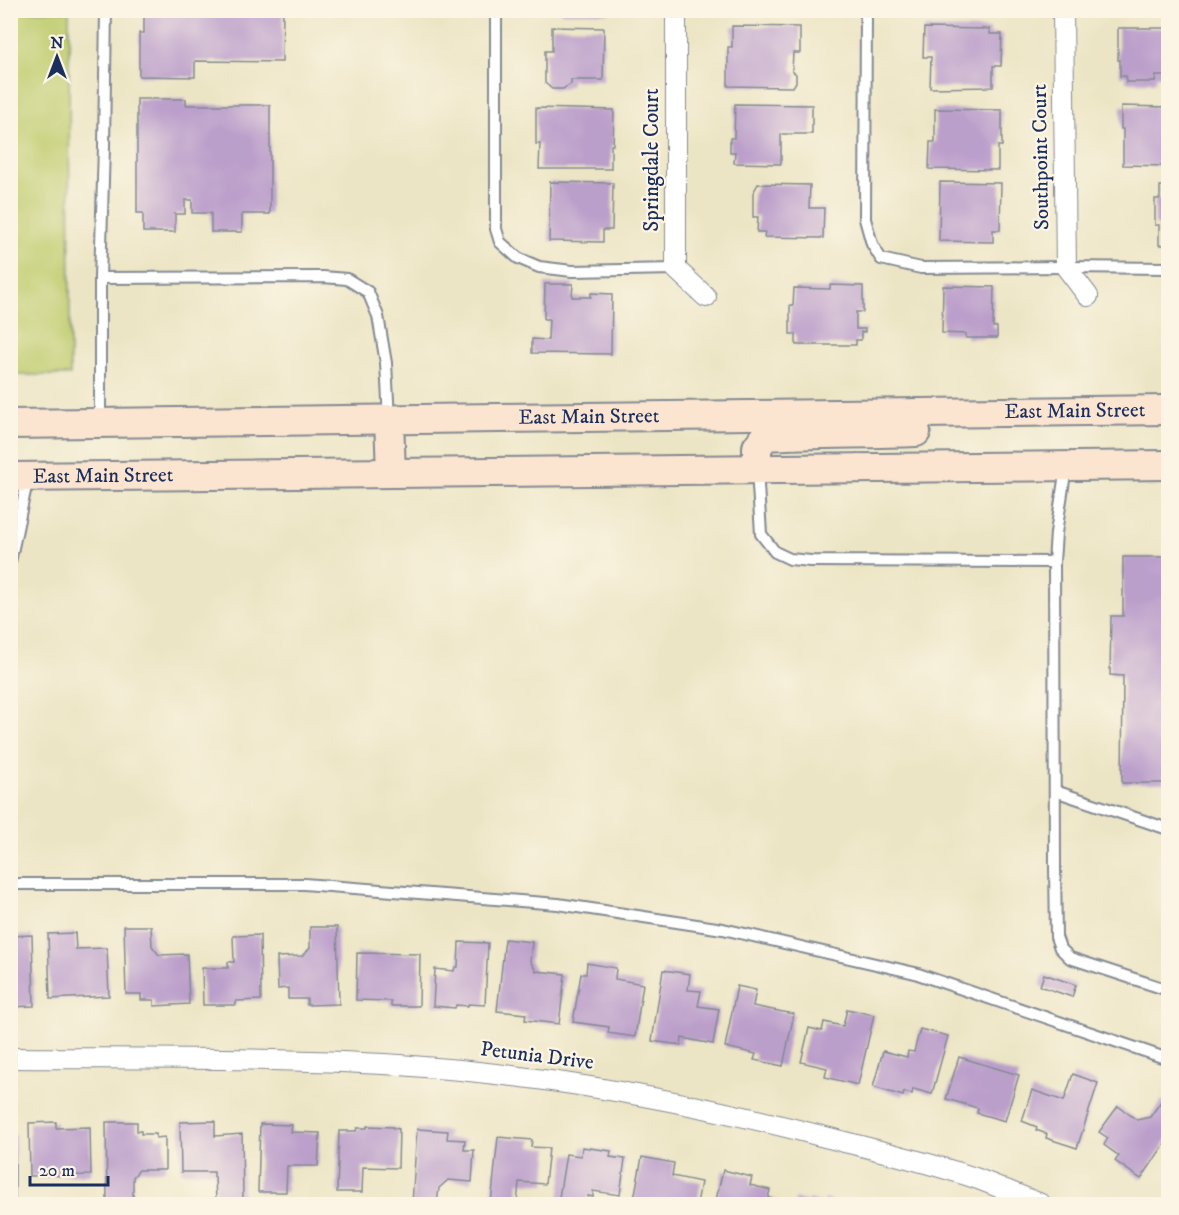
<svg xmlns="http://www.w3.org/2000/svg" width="1179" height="1215" font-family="'IM FELL DW Pica',serif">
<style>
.green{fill:#bfcc6e;stroke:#6d7e66;stroke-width:1.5}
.building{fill:#bb9fcb}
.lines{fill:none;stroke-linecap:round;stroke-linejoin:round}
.lane-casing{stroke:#848a92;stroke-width:14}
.street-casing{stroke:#848a92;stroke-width:22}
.secondary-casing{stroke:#848a92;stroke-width:32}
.lane{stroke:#fff;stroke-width:10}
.street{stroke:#fff;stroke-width:20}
.secondary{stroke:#fce5d0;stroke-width:28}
.labels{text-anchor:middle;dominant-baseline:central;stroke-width:4.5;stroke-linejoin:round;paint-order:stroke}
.street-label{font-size:21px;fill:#1b2f5e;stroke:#fcf5e5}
</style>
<rect width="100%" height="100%" fill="#fcf5e5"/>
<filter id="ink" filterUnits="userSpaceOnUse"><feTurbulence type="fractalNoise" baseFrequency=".0167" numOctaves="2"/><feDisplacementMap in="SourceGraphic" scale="12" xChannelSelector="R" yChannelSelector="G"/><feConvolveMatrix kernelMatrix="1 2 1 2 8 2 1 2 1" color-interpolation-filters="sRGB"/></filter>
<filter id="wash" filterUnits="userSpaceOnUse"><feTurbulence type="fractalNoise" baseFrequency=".008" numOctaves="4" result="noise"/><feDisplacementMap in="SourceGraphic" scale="24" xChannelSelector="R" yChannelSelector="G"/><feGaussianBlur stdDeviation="1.35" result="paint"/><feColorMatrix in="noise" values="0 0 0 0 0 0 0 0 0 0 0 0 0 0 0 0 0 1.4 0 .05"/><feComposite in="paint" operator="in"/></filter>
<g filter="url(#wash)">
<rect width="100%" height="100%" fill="#ece5c5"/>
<path class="green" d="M10 11H69L70 375H11Z"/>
<g id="blocks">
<g class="building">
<path d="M144 10H283L282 62 195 61V77L139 76V33H144Z"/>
<rect x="561" y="10" width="49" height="3"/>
<path d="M760 10H811V14L760 12Z"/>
<path d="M923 10H951V15L923 14Z"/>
<path d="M1121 10H1168V14L1121 13Z"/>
<path d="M732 26 800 27V53H793L792 71 796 74V82L793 87 728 86V47H732Z"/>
<path d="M552 27 604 28 603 80H571V84L563 89H552L545 83V51H552Z"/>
<path d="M924 28 990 29V34H1002L1001 66H993V87L930 88 931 57H923Z"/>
<path d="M1118 28H1168V76H1156L1155 82H1126V76H1120V60H1118Z"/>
<path d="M137 99H186V105H270V214H242V232H211V213H192V200H185V214H175V232H143V213H137Z"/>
<path d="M735 104 812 105V134H781V164L734 163 735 152H730V138H734Z"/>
<path d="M1121 106 1168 107V166L1123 165V129H1121Z"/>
<path d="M536 108 614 110 613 145H611V169H539L540 144H536Z"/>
<path d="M935 109 1002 110V146H998V170L929 169 930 142H935Z"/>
<path d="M550 182 613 183 612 230H603V242L549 241Z"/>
<path d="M940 182 1001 183 1000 230H993V242L939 241Z"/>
<path d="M758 184 810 185 809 208H824L823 238 764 237 765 232H757L758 217H753V193Z"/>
<path d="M1160 186H1168V245H1159V225H1155V199H1160Z"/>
<path d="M545 284H573L572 297H591V293L612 294 611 354 532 353V339L548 340 549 319H544Z"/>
<path d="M830 285 863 286V312H856V329H865V332H861V340H856V345H796V334H790V305H793L794 288 830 289Z"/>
<path d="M943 286 994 287 993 327H997V338H966V334L942 333Z"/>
<path d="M1123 557H1168V765H1165L1164 783H1122L1123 676 1110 675 1111 616H1123Z"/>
<path d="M124 926H151L152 946 159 955 187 954 189 1004 154 1006V1000H141V994H126Z"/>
<path d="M310 927H337L339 1004 307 1005V999H288V988L278 989 277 957 302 956 310 948Z"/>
<path d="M75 933 76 949 107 948 109 996 50 999 48 934Z"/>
<path d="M32 935 34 1006 10 1007V936Z"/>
<path d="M260 935 261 1000 236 1001V1005H203L202 968H228V962H234L233 936Z"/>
<path d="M505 939 532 942 530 961 536 971 565 974 559 1024 525 1020 526 1014 497 1011Z"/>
<path d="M459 942 488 943 485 1005 468 1004V1006L456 1005 455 1008 433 1006 435 969 454 971 455 967H458Z"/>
<path d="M357 953 420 954 419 1006H391V1001L356 1000Z"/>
<path d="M587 963 616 968 615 979 643 984 635 1037 608 1033 609 1027 573 1022 581 974H586Z"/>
<path d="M663 970 690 974 688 990 701 991 698 1006 719 1009 713 1044 682 1038 681 1045 652 1041Z"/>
<path d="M1044 974 1076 985 1072 997 1040 986Z"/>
<path d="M737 986 756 990 753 1006 794 1014 783 1066 754 1060 756 1054 725 1047Z"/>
<path d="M847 1009 874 1015 858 1085 825 1077 827 1068 801 1062 809 1028 822 1031 824 1022 843 1026Z"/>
<path d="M920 1029 948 1036 932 1094 913 1089 912 1094 904 1092 903 1096 873 1087 883 1051 907 1057 908 1051 914 1052Z"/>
<path d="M959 1057 1019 1075 1005 1121 977 1113 978 1108 946 1099Z"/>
<path d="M1073 1074 1098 1083 1077 1148 1046 1138 1047 1134 1036 1130 1037 1127 1022 1121 1032 1090 1064 1101Z"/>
<path d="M1162 1100 1168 1104V1139L1141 1179 1115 1161 1119 1156 1104 1145 1108 1138 1099 1132 1118 1106 1137 1120 1150 1117Z"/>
<path d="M215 1121V1136L242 1134 243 1200H216L215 1177H214V1172H181L180 1122Z"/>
<path d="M56 1122V1128L90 1127 91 1175 30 1176 29 1123Z"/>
<path d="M106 1122H137V1131H141V1134H156V1138L165 1137V1170H139L133 1177V1201H107Z"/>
<path d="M260 1124 292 1125 291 1132 320 1133 318 1166H287L286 1192H258Z"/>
<path d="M367 1126 393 1127V1128L399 1129 398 1168 363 1167 362 1192H337L339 1131H356L357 1128H367Z"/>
<path d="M417 1129 448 1131 447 1139 465 1140 464 1150H474L472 1182 448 1180 439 1188 437 1204H412Z"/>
<path d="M15 1134V1199H10V1135Z"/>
<path d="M498 1137 532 1140 531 1147 549 1148 545 1184 519 1182 517 1204H491Z"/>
<path d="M582 1147 611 1151 610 1157 625 1159 620 1195 593 1191V1197L588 1196 587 1204H558L566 1154 581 1156Z"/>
<path d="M642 1157 674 1163 672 1176 701 1182 697 1204H633Z"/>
<path d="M723 1170 752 1177 750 1185 770 1190 768 1198 777 1200 776 1204H715Z"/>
<path d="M796 1199 808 1202 809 1199 824 1204 825 1199 841 1204H794Z"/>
</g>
</g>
</g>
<g filter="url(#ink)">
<use href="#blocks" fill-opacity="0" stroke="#848a92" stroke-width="1.5"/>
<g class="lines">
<defs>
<g id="lane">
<path d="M496 10V229L500 242 518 258 539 267 572 271 676 269"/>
<path d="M866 10 865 219 872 244 881 259 921 268 1066 267 1168 268"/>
<path d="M100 278 104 147 106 10"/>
<path d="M100 422V278L323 277 347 279 368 292 378 316 386 363 389 419"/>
<path d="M1066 467 1056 533 1054 562 1055 868 1056 937 1060 948 1070 958 1168 990"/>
<path d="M757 469 761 534 775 552 790 559 811 561 1054 562"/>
<path d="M10 562 28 477"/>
<path d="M1055 791 1168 829"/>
<path d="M10 884H304L558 904 723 929 915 973 1168 1059"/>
</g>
<g id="street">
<path d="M676 10V269L706 297"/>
<path d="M1063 10 1066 267 1088 296"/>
<path d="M10 1058C140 1059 271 1057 400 1065 544 1075 686 1100 825 1137 876 1150 928 1162 978 1179 999 1187 1020 1196 1041 1204"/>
</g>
<g id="secondary">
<path d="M389 419 391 473"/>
<path id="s1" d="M10 424 1168 410"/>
<path d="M757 469V447L766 436C816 433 866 434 916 432"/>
<path id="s2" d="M10 477 1168 465"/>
</g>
</defs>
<use href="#lane" class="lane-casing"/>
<use href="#street" class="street-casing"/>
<use href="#secondary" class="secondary-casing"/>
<use href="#lane" class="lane"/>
<use href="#street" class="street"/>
<use href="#secondary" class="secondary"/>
</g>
</g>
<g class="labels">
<g class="street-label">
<text transform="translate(1041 157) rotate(-91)">Southpoint Court</text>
<text transform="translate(652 160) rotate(-90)">Springdale Court</text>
<text stroke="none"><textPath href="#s1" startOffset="1065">East Main Street</textPath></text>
<text stroke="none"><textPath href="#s1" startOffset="579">East Main Street</textPath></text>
<text stroke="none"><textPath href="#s2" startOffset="93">East Main Street</textPath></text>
<text transform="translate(537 1056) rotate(7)">Petunia Drive</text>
</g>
</g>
<rect width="1179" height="1215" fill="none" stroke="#fcf5e5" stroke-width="36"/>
<g transform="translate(57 57)" stroke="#fcf5e5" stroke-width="4.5" paint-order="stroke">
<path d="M0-4.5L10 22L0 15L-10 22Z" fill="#1b2f5e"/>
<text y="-9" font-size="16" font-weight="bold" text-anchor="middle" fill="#1b2f5e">N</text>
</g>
<path d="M30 1176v9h78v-9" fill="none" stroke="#1b2f5e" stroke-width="3"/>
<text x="39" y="1176" font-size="18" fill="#1b2f5e" stroke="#fcf5e5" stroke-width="4.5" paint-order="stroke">20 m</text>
</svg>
